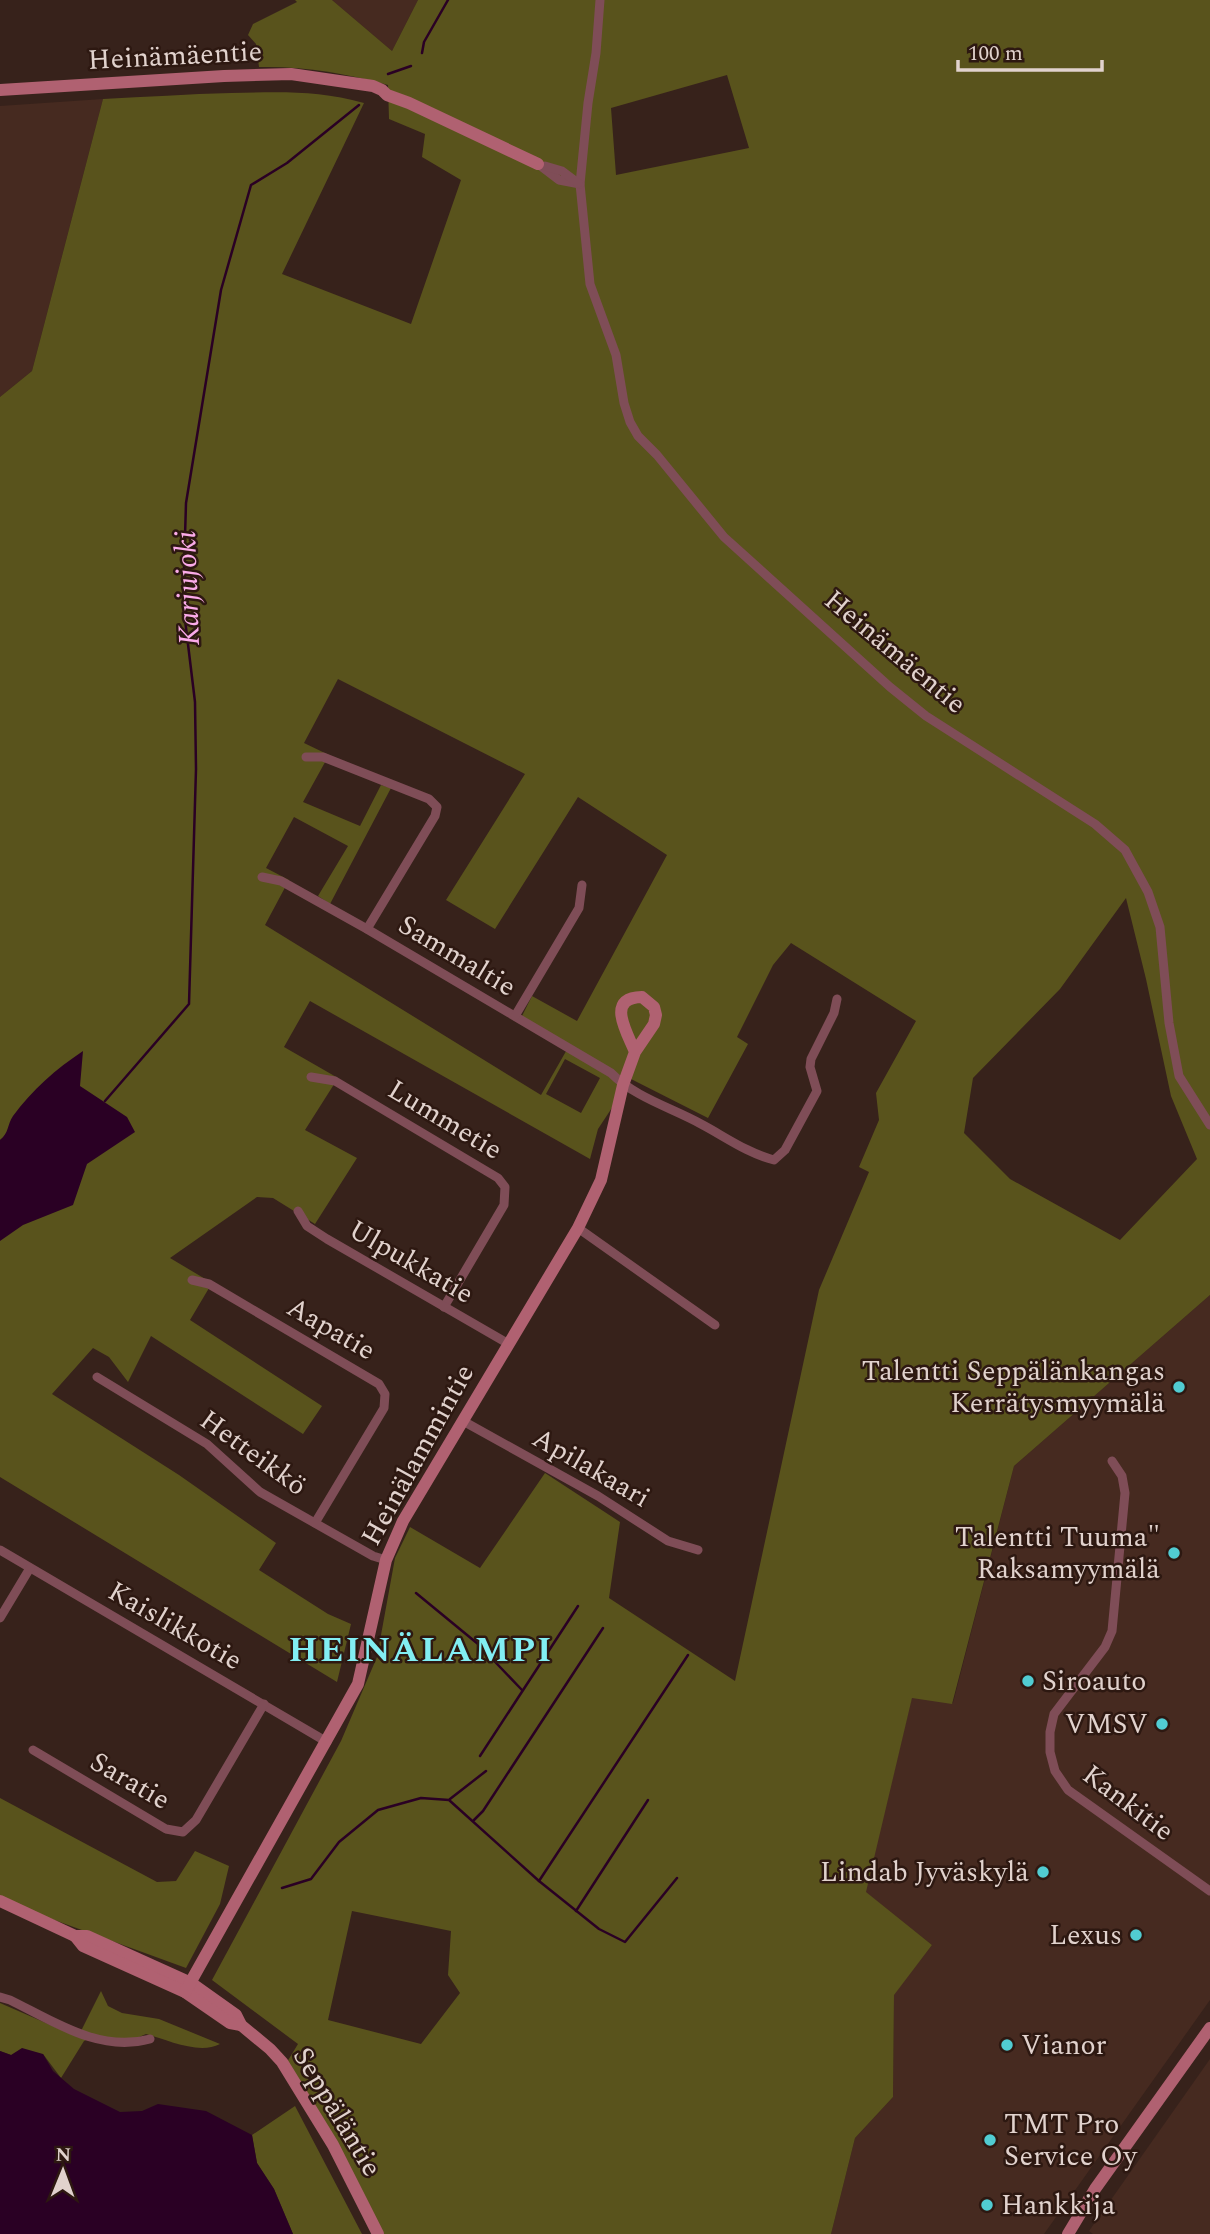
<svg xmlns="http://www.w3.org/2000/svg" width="1210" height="2234" font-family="Spectral,serif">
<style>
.built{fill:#462a20}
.green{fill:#59531c;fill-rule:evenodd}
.water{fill:#2a0024}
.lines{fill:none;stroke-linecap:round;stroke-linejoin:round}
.stream{stroke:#2a0024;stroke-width:2.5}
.street{stroke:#7f4d57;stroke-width:9}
.secondary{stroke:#b06171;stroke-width:12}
.poi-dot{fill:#51ccd2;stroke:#2d1811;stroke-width:2.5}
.labels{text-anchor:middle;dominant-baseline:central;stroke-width:5;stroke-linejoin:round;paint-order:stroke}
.street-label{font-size:28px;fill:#e1d2cd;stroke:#2d1811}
.poi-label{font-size:28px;fill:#e1d2cd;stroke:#2d1811;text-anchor:end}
.water-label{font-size:30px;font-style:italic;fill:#fbabe9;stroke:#2d1811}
.district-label{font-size:35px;font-weight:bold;letter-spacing:2px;fill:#82eef3;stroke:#2d1811}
</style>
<rect width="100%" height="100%" fill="#37221b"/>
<g class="built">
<path d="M332 0H418L392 51Z"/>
<path d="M103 99 32 371 0 397V106Z"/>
<path d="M1210 1295V2000L1044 2234H831L855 2138 893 2097 894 1994 932 1945 865 1892 912 1697 953 1703 1014 1466Z"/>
<path d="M1210 2059V2234H1093L1089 2231Z"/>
</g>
<g class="green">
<path d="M295 0H332L392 51 418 0H1210V1295L1014 1466 952 1704 912 1698 866 1892 932 1945 894 1995 893 2097 855 2138 831 2234H384L287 2062 298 2044 212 1980 341 1741 377 1657 395 1558 410 1527 480 1568 545 1473 620 1522 609 1598 735 1681 819 1290 869 1172 859 1167 879 1120 876 1093 916 1021 791 943 773 965 737 1037 748 1044 708 1118 631 1079 598 1129 590 1159 310 1001 284 1047 338 1078 305 1130 357 1158 315 1224 273 1198 257 1197 170 1258 212 1283 190 1320 322 1406 303 1434 151 1336 128 1382 109 1357 93 1348 52 1394 179 1475 276 1543 259 1570 328 1614 351 1624 337 1682 0 1477V1227L6 1136 0 1140V397L32 371 103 99C146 97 188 94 231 93 280 92 317 90 364 103L282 274 411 324 461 180 422 157 425 134 389 119 388 85C345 73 303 66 259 67L256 44 248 35 253 24 297 2ZM727 75 749 148 616 175 611 108ZM338 679 525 774 446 900 495 929 578 797 667 855 577 1021 532 996 521 1018 569 1046 541 1095 265 925 289 880 266 868 294 817 348 846 318 896 330 904 391 788 381 785 360 826 303 802 329 755 304 743ZM1126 898 1146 979 1171 1096 1197 1159 1120 1240 1010 1179 964 1133 973 1078 1060 989ZM565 1059 600 1078 581 1113 546 1094ZM352 1911 451 1931 448 1975 460 1993 421 2044 328 2020Z"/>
<path d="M0 1798 157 1882 176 1881 195 1851 229 1866 220 1904 186 1968 38 1914 0 1896Z"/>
<path d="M101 1991 108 2006 122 2013 159 2019 220 2044C199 2055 168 2040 146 2034L130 2041 94 2036 84 2041 61 2078 43 2054 11 2055 0 2051V2003L78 2037Z"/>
<path d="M295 2106 362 2234H293L274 2189 257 2163 252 2135Z"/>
</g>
<g class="water">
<path d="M83 1051 80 1086 127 1117 135 1132 87 1164 73 1205 23 1225 0 1241V1140C9 1133 7 1125 13 1116 32 1090 56 1069 83 1051Z"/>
<path d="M22 2048 43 2054 53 2071 74 2089 120 2112 142 2111 158 2104 206 2111 252 2135 257 2163 274 2189 293 2234H0V2051L11 2055Z"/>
</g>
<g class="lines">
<g class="stream">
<path d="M422 53 424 42 448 0"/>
<path d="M388 74 411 66"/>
<path d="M105 1101 189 1004 196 769 195 702 183 603 186 503 221 290 251 185 287 163 359 105"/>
<path d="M416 1593 478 1644 522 1690"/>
<path d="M480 1756 578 1606"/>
<path d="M450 1799 486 1771"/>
<path d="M474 1820 483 1811 603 1628"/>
<path d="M539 1881 688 1655"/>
<path d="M282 1888 311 1879 339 1842 378 1810 421 1798 449 1800 539 1881 599 1929 625 1942 677 1878"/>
<path d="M576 1911 648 1800"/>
</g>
<g class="street">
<path d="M600 0 596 53 588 103 580 184 590 284 616 355 624 403 630 422 638 436 657 455 724 537 890 687 926 716 1095 824 1125 850 1148 892 1160 927 1169 1023 1179 1076 1210 1125"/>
<path d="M538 164 559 180 580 184"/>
<path d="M545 166 562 171 578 183"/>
<path d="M306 757H323L429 799 437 807 435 816 367 929"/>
<path d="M262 877 281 881 367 929 611 1073C636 1098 670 1107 701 1124 724 1136 747 1153 774 1160L785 1150 817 1091 810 1067 811 1059 834 1013 837 999"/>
<path d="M515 1016 579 908 582 885"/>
<path d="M311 1077 335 1081 498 1178 505 1187 504 1205 444 1307"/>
<path d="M298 1211 307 1226 327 1239 509 1344"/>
<path d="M578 1228 715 1325"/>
<path d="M192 1280 209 1284 379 1384 385 1394 384 1408 315 1523"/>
<path d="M97 1377 207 1444 260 1492 373 1556 386 1560"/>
<path d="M463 1421 598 1496 668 1541 698 1550"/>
<path d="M1112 1461 1122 1476 1125 1493 1112 1631 1105 1647 1054 1714 1050 1732V1752L1055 1771 1068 1790 1210 1891"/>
<path d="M0 1550 327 1742"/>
<path d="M0 1618 30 1568"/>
<path d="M33 1750 166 1829 183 1832 196 1820 264 1704"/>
<path d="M0 1997 10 2000C53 2021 99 2053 150 2039"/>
</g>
<g class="secondary">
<path d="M0 90 224 76 291 74 373 86 382 90 387 95 409 103 538 164"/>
<path d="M0 1901 75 1936H87L191 1983 236 2015 241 2025 270 2049 282 2062 333 2145 378 2234"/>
<path d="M75 1936 83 1946 185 1992 230 2023 241 2025"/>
<path d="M185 1992 358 1684 386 1560 403 1521 578 1228 601 1180 623 1085 635 1052 654 1024 656 1015 654 1007 642 997C605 998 627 1032 635 1052"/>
<path d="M1068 2234 1095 2189 1210 2028"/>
</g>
</g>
<g class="poi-dot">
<circle cx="1179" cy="1387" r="7"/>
<circle cx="1174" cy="1553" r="7"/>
<circle cx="1028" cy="1681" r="7"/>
<circle cx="1162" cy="1724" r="7"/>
<circle cx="1043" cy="1872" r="7"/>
<circle cx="1136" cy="1935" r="7"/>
<circle cx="1007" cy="2045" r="7"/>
<circle cx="990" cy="2140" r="7"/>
<circle cx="987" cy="2205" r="7"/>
</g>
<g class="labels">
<g class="street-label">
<text transform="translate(175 56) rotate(-3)">Heinämäentie</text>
<text transform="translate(895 652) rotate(40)">Heinämäentie</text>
<text transform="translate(457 956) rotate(31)">Sammaltie</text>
<text transform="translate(445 1120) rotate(31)">Lummetie</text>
<text transform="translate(411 1262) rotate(30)">Ulpukkatie</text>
<text transform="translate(331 1329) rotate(30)">Aapatie</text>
<text transform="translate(253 1453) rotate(36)">Hetteikkö</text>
<text transform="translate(418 1455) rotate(-61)">Heinälammintie</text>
<text transform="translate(591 1468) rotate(30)">Apilakaari</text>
<text transform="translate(175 1626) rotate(30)">Kaislikkotie</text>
<text transform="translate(130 1781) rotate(30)">Saratie</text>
<text transform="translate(1128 1803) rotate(37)">Kankitie</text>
<text transform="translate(337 2112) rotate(59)">Seppäläntie</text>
</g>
<g class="poi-label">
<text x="1165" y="1371">Talentti Seppälänkangas<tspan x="1165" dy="32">Kerrätysmyymälä</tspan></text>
<text x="1160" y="1537">Talentti Tuuma"<tspan x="1160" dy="32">Raksamyymälä</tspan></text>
<text x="1042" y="1681" text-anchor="start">Siroauto</text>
<text x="1148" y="1724">VMSV</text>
<text x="1029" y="1872">Lindab Jyväskylä</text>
<text x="1122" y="1935">Lexus</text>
<text x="1021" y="2045" text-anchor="start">Vianor</text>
<text x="1004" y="2124" text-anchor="start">TMT Pro<tspan x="1004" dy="32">Service Oy</tspan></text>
<text x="1001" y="2205" text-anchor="start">Hankkija</text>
</g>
<g class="water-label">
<text transform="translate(188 588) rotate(-92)">Karjujoki</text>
</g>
<g class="district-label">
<text x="421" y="1650">HEINÄLAMPI</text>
</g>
</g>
<g transform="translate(63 2171) rotate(1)" stroke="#2d1811" stroke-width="5" paint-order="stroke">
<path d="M0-5L12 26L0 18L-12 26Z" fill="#e1d2cd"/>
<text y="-10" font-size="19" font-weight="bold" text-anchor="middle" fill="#e1d2cd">N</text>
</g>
<path d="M958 60v10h144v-10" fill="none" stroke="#e1d2cd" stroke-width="3.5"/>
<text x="968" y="60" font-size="21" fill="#e1d2cd" stroke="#2d1811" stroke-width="5" paint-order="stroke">100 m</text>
</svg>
